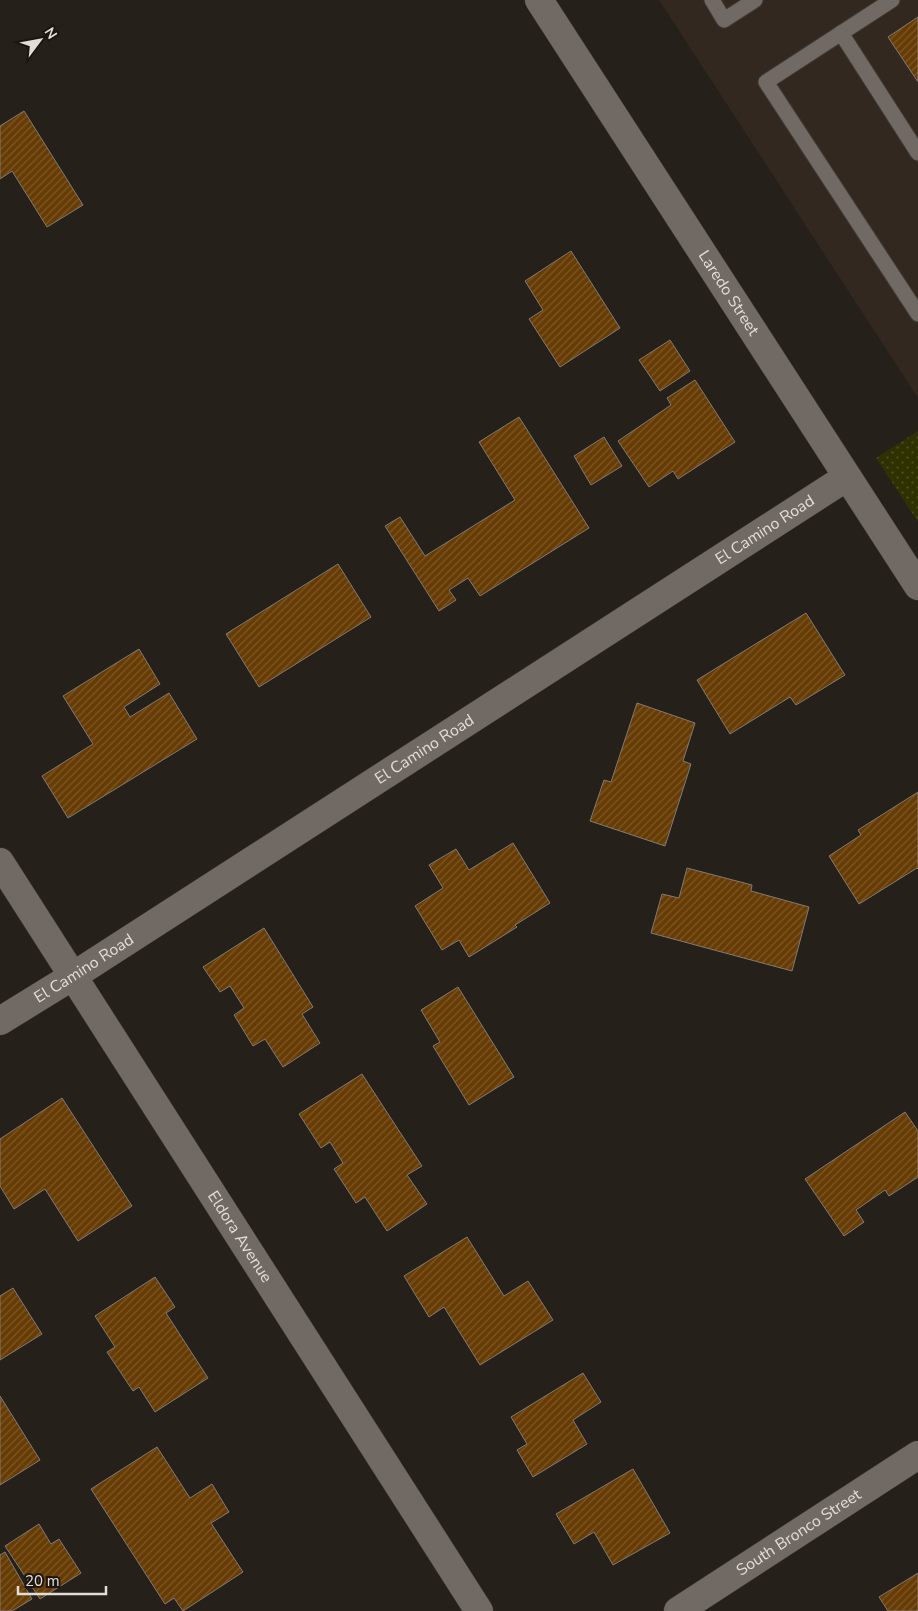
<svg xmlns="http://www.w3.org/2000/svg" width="918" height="1611" font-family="'Nunito Sans',sans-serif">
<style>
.built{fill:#32281f}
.grass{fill:url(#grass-dots)}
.building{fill:url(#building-hatch);stroke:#817a74}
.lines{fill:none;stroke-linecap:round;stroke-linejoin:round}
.service-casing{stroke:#413c38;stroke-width:17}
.minor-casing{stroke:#413c38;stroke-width:29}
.service{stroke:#716a64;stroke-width:15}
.minor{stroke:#716a64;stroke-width:28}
.labels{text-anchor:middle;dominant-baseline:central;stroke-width:5;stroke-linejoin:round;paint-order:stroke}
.street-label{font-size:16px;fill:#e1ddd9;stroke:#1c1611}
</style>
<defs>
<pattern id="grass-dots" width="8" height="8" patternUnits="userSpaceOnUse" patternTransform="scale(1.25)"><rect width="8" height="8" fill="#2f3200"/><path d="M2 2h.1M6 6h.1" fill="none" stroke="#4d4f25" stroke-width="1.8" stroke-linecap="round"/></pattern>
<pattern id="building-hatch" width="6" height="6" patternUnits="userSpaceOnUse" patternTransform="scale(1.25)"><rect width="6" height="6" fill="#673c04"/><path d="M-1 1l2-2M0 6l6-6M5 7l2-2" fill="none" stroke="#7c5828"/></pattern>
</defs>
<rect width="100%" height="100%" fill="#25201a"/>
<path class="built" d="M659 0H918V398Z"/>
<path class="grass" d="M918 431V522L876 458Z"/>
<g class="building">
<path d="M918 17V82L888 37Z"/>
<path d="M24 111 83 205 47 227 12 171 0 179V126Z"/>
<path d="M571 251 620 328 560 367 529 319 543 310 525 281Z"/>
<path d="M670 340 690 371 660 391 639 360Z"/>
<path d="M695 380 735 442 678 479 673 471 649 487 618 441 671 405 667 398Z"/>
<path d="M519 417 589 528 480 596 468 578 449 590 456 600 439 611 385 526 400 517 425 556 515 500 479 442Z"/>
<path d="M604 437 622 466 591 485 574 456Z"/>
<path d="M338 564 371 617 259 687 226 634Z"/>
<path d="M806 613 845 675 796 705 790 697 730 734 697 680Z"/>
<path d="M139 649 160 684 124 707 130 717 169 693 197 739 68 818 42 776 93 744 63 696Z"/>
<path d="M637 703 695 723 683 761 691 764 665 846 590 821 604 780 611 782Z"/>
<path d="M918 792V869L917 868 859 904 829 856 861 835 858 830Z"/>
<path d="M513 843 550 903 515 925 517 927 469 957 459 940 442 950 415 906 443 888 429 865 456 849 469 870Z"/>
<path d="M687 868 752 885 751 891 809 907 792 971 651 933 662 894 679 898Z"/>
<path d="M264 928 313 1007 302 1014 320 1043 283 1067 265 1039 253 1046 234 1015 244 1008 230 986 220 992 203 967Z"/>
<path d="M458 987 514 1077 469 1105 433 1046 440 1042 421 1010Z"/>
<path d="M362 1074 422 1166 407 1175 427 1204 387 1231 365 1197 356 1203 334 1169 343 1163 330 1142 321 1148 299 1114Z"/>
<path d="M62 1098 132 1206 78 1241 45 1189 14 1209 0 1186V1139Z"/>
<path d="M905 1112 918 1131V1177L889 1196 885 1190 856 1210 864 1222 844 1236 805 1179Z"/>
<path d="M467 1237 504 1296 528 1281 553 1320 480 1365 444 1307 429 1317 404 1276Z"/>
<path d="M155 1277 175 1307 166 1313 208 1378 155 1412 139 1387 133 1391 107 1352 115 1347 95 1316Z"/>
<path d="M13 1288 42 1334 0 1360V1296Z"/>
<path d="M583 1373 601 1402 573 1420 587 1444 533 1477 517 1450 527 1444 511 1417Z"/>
<path d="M0 1396 40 1460 0 1485Z"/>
<path d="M157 1447 190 1498 212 1484 229 1512 211 1523 243 1572 183 1611 174 1598 165 1604 91 1489Z"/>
<path d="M633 1469 670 1533 613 1565 594 1532 574 1544 556 1514Z"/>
<path d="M39 1524 51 1544 59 1539 81 1573 40 1599 5 1546Z"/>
<path d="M5 1552 32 1599 12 1611H0V1555Z"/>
<path d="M918 1573V1611H888L879 1597Z"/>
</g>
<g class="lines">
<defs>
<g id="service">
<path d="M712 0 724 20 755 0"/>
<path d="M892 0 766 82 918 314"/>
<path d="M841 33 918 153"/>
</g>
<g id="minor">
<path id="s1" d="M539 0 918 586"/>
<path id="s2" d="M0 862 479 1611"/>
<path id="s3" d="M0 1021 73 976 847 477"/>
<path id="s4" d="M678 1611 918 1455"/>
</g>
</defs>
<use href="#service" class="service-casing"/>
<use href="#minor" class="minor-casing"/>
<use href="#service" class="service"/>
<use href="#minor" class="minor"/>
</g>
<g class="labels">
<g class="street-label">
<text stroke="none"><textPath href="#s1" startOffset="349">Laredo Street</textPath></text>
<text stroke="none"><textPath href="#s3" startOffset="909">El Camino Road</textPath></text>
<text stroke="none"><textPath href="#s3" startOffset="504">El Camino Road</textPath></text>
<text stroke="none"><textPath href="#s3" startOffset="99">El Camino Road</textPath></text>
<text stroke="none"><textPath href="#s2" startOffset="445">Eldora Avenue</textPath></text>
<text stroke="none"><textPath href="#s4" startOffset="144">South Bronco Street</textPath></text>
</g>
</g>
<g transform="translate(40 40) rotate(58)" stroke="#1c1611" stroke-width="4" paint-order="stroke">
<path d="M0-4L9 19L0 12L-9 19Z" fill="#e1ddd9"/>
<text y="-8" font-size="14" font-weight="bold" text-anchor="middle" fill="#e1ddd9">N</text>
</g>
<path d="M18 1586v8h88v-8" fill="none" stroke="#e1ddd9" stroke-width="2.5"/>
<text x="25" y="1586" font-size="15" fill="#e1ddd9" stroke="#1c1611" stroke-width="4" paint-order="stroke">20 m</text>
</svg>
